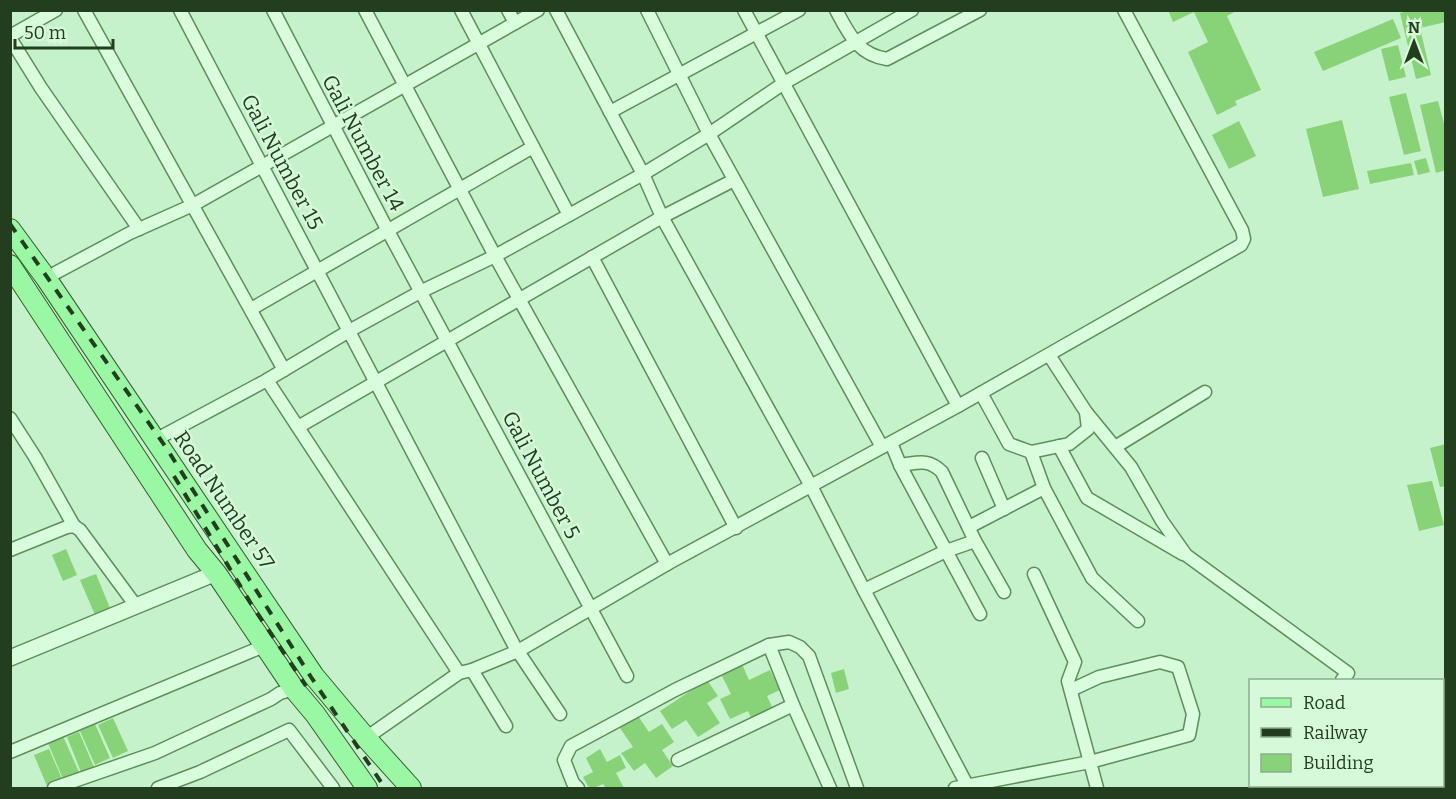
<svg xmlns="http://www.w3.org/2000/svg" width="1456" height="799" font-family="Bitter,serif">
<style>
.building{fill:#88d378}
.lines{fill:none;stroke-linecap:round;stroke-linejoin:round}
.minor-casing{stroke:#5c8f59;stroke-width:15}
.tertiary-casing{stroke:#5c8f59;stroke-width:18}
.primary-casing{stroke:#335d2d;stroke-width:22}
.minor{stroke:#d9fcdd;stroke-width:12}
.tertiary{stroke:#d9fcdd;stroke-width:15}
.primary{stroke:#9af7a3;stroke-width:20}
.rail{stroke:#223e1e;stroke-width:4;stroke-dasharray:10 10;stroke-linecap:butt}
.labels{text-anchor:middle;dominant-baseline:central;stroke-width:5;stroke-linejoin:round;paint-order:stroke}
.street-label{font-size:21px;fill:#223e1e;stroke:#d5f9d9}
</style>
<rect width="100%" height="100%" fill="#c5f2ca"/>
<g class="building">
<path d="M1168 10H1238L1227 16 1261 90 1235 101 1237 105 1217 115 1188 52 1208 42 1194 12 1173 22Z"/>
<path d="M1412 10H1446V22L1420 28 1431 75 1416 79 1400 13Z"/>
<path d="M1393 19 1401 38 1323 71 1314 52Z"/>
<path d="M1398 45 1406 77 1389 81 1381 49Z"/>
<path d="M1406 93 1421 151 1404 155 1389 97Z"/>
<path d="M1438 101 1446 131V170L1436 173 1420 105Z"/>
<path d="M1342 120 1359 189 1323 197 1306 129Z"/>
<path d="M1239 121 1256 156 1229 169 1212 135Z"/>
<path d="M1426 158 1430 172 1418 175 1414 161Z"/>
<path d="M1411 163 1414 175 1370 184 1367 171Z"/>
<path d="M1446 444V486L1440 487 1430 448Z"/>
<path d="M1432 481 1444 525 1419 531 1407 485Z"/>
<path d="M66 549 77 575 63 581 52 555Z"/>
<path d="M96 574 110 608 95 615 80 580Z"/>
<path d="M741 662 749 680 770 670 780 690 767 696 774 711 753 722 748 711 730 719 720 699 731 694 720 672Z"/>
<path d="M844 669 849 689 836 693 831 673Z"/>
<path d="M707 680 718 696 707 703 720 723 698 737 686 720 672 729 660 711Z"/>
<path d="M638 716 649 732 662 724 674 742 662 750 673 766 656 778 645 763 634 771 621 753 633 747 620 728Z"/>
<path d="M113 718 128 751 113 758 98 725Z"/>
<path d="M95 724 110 758 95 765 80 731Z"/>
<path d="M79 732 94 767 81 772 67 737Z"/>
<path d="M63 736 79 772 63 779 48 743Z"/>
<path d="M49 749 62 779 47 786 34 755Z"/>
<path d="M600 749 607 762 620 755 626 768 616 773 624 788H606L603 784 594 788H589L583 777 593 772 586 758Z"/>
</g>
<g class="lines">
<defs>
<g id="minor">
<path d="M84 10 284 370"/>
<path d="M180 10 515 647 560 714"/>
<path d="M273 10 388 231 627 676"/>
<path d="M365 10 495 256 667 564"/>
<path d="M461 10 569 215"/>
<path d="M508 10 515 23"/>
<path d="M556 10 643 174 662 217 811 486 864 590 967 785"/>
<path d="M647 10 709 134 882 447"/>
<path d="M744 10 958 406"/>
<path d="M836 10C849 34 858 55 887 59L980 10"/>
<path d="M10 36 56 10"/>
<path d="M10 38 41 88 139 229"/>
<path d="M610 112 799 10"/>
<path d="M592 257 736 528"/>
<path d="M46 278 130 233 193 205 538 10"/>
<path d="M251 309 533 147"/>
<path d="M267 380 459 673"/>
<path d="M981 393 1009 444 1031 452 1069 444 1088 429 1086 412 1049 355"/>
<path d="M1086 412 1131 467 1162 521 1186 555 1348 673 1342 680"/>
<path d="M10 418 35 457 74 526"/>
<path d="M298 427 662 217 734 180"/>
<path d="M155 440 267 380 349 331 420 292 495 256 643 174 709 134 784 83 912 10"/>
<path d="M891 443 901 467 980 614"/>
<path d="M1059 446 1087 498 1183 554"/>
<path d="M1115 447 1205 392"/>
<path d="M1031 452 1044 488"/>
<path d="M982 458 1004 509"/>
<path d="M900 465C918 463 928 458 942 472L975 541 1004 592"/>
<path d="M969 527 1044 488 1092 578 1138 621"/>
<path d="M10 550 67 527 74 526 80 530 136 606"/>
<path d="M1034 574 1075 662 1068 681 1097 788"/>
<path d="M864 590 946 551 975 541"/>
<path d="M769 645 793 705 830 788"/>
<path d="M472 670 506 726"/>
<path d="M366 738 459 673 472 670 518 651 667 564 958 406 1241 245 1244 239 1242 230 1124 10"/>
<path d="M10 752 264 646"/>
<path d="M678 760 793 705"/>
<path d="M1303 786 1304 788"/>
<path d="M54 788 155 753 271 699 280 693 294 689"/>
<path d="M158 788 200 772 289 730 333 788"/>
<path d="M578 788 573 783 564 760 571 746 675 690 769 645 789 642 800 647 809 656 857 788"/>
<path d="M955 788 1090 762 1189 735 1193 714 1178 667 1160 662 1099 677 1071 690"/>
</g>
<path id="tertiary" d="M10 658 216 573"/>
<g id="primary">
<path d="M10 229 46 278 314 676 366 738 411 788"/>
<path d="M10 265 197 550 216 573 294 689 315 714 367 788"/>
</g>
</defs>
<use href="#minor" class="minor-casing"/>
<use href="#tertiary" class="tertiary-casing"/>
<use href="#primary" class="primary-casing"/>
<use href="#minor" class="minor"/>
<use href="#tertiary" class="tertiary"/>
<use href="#primary" class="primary"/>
<g class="rail">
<path d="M10 224 167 449 311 677 385 788"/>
<path d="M174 476 253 607 306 686"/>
</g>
</g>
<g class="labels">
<g class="street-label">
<text transform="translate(363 143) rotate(62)">Gali Number 14</text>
<text transform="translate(282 162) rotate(62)">Gali Number 15</text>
<text transform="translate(541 475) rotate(62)">Gali Number 5</text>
<text transform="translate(224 500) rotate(56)">Road Number 57</text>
</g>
</g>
<rect width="1456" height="799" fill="none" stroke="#223e1e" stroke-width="24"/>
<rect x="1249" y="679" width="195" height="108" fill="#d5f9d9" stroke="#8dae8e" stroke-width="1.5"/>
<rect x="1261" y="698" width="30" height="9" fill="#9af7a3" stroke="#8dae8e" stroke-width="1.5"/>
<text x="1303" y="709" font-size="18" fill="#223e1e">Road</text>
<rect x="1261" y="728" width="30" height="9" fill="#223e1e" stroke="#8dae8e" stroke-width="1.5"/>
<text x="1303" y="739" font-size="18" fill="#223e1e">Railway</text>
<rect x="1261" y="754" width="30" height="18" fill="#88d378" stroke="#8dae8e" stroke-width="1.5"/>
<text x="1303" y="769" font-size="18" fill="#223e1e">Building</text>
<g transform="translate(1414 42)" stroke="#d5f9d9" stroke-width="4.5" paint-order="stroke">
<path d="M0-4.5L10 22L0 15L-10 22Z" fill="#223e1e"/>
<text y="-9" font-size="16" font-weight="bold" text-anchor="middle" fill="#223e1e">N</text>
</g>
<path d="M15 39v9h98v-9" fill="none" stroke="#223e1e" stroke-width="3"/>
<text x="24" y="39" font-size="18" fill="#223e1e" stroke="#d5f9d9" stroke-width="4.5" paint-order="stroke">50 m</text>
</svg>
